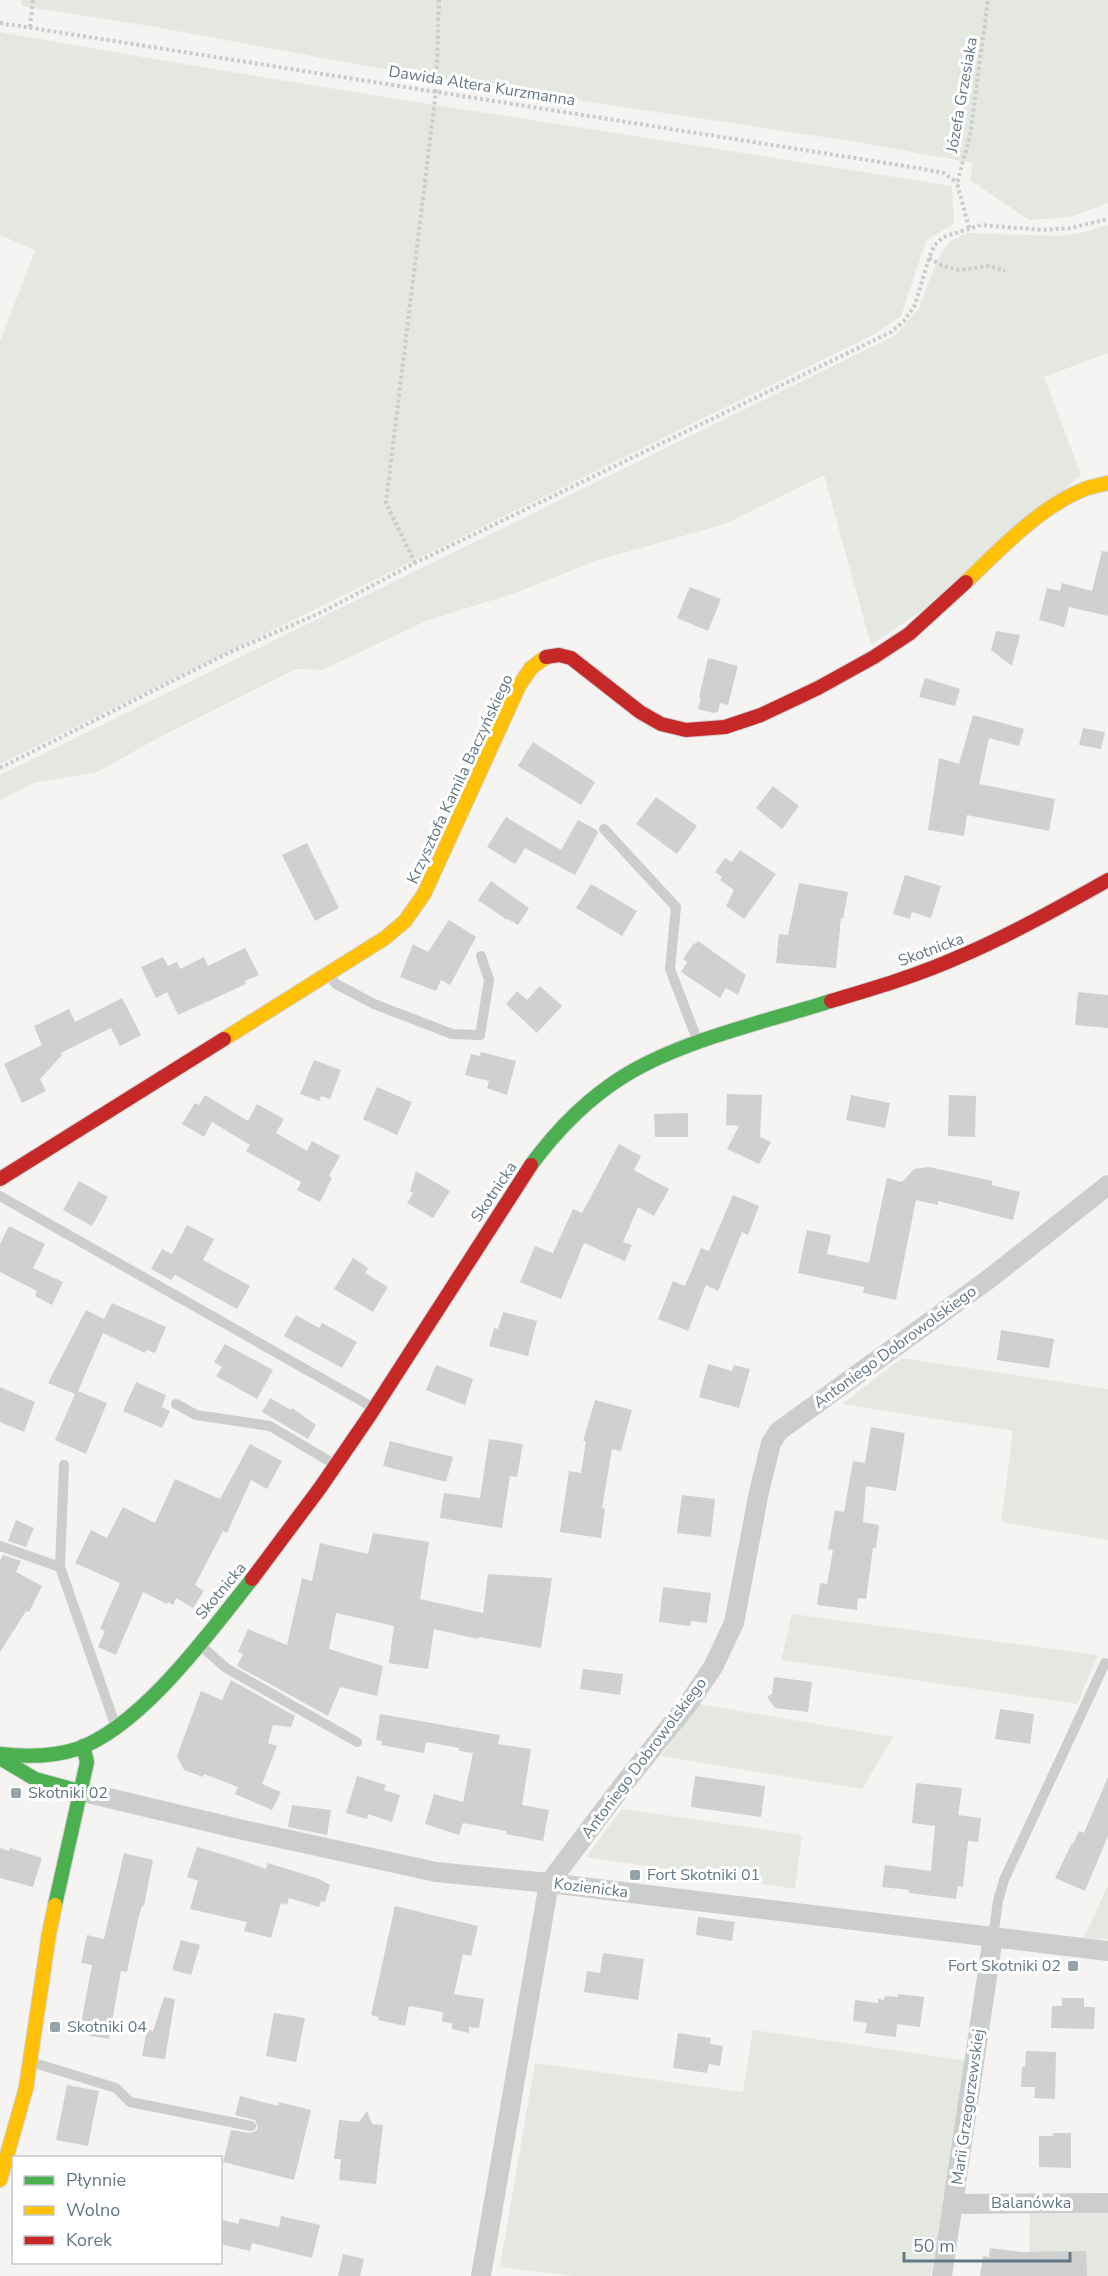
<svg xmlns="http://www.w3.org/2000/svg" width="1108" height="2276" font-family="'Nunito Sans',sans-serif">
<style>
.green{fill:#e4e8e0}
.building{fill:#cfd0d0}
.lines{fill:none;stroke-linecap:round;stroke-linejoin:round}
.fast-casing{stroke:#d0d1d2;stroke-width:16}
.slow-casing{stroke:#d0d1d2;stroke-width:16}
.jam-casing{stroke:#d0d1d2;stroke-width:16}
.path{stroke:#cacbcc;stroke-width:4;stroke-dasharray:3 3;stroke-linecap:butt}
.lane{stroke:#cccece;stroke-width:10}
.street{stroke:#cccece;stroke-width:20}
.fast{stroke:#4caf50;stroke-width:14}
.slow{stroke:#ffc107;stroke-width:14}
.jam{stroke:#c62828;stroke-width:14}
.poi-dot{fill:#95a4ab;stroke:#fff;stroke-width:2}
.labels{text-anchor:middle;dominant-baseline:central;stroke-width:6;stroke-linejoin:round;paint-order:stroke}
.street-label{font-size:16px;fill:#627985;stroke:#fff}
.poi-label{font-size:16px;fill:#627985;stroke:#fff;text-anchor:start}
</style>
<rect width="100%" height="100%" fill="#f5f4f2"/>
<g class="green">
<path d="M22 0H1108V203L1070 217 1029 220 970 180 973 163 857 142 443 80 144 25 22 6Z"/>
<path d="M0 32C316 89 635 135 952 186L954 223 926 241 901 316 875 334 0 764V342L35 250 0 235Z"/>
<path d="M1108 225V353L1044 377 1081 475 923 610 871 645 824 475 725 524 595 561 518 592 426 621 322 670 296 669 158 738 97 772 34 783 0 800V775L896 335 919 308 937 261 949 242 967 233 1058 236 1085 232Z"/>
<path d="M902 1358 1108 1389V1540L1001 1522 1013 1431 842 1404Z"/>
<path d="M792 1614 1098 1655 1077 1704 781 1660Z"/>
<path d="M698 1704 893 1737 862 1789 661 1756Z"/>
<path d="M622 1809 802 1835 795 1889 586 1857Z"/>
<path d="M1108 1885V1939L1084 1938Z"/>
<path d="M753 2030 968 2061 931 2276H572L500 2267 535 2063 743 2092Z"/>
<path d="M1108 2213V2276H1029L1030 2214Z"/>
</g>
<g class="building">
<path d="M1102 551 1108 552V616L1069 607 1064 627 1039 620 1047 588 1060 591 1062 583 1092 591Z"/>
<path d="M690 587 721 599 708 631 677 618Z"/>
<path d="M996 631 1020 635 1012 666 991 650Z"/>
<path d="M708 658 738 666 728 705 720 703 718 712 713 713 698 709 701 698H699Z"/>
<path d="M925 678 960 689 955 706 919 697Z"/>
<path d="M973 715 1024 729 1019 746 989 738 979 784 1055 799 1049 831 967 815 964 836 928 830 939 758 959 764Z"/>
<path d="M1083 728 1105 732 1101 749 1079 745Z"/>
<path d="M533 742 595 782 581 805 518 766Z"/>
<path d="M773 786 799 806 782 829 756 808Z"/>
<path d="M656 797 697 826 677 854 636 824Z"/>
<path d="M506 817 561 850 578 820 597 830 598 833 575 875 525 848 515 864 487 847Z"/>
<path d="M307 843 339 908 315 921 282 855Z"/>
<path d="M740 850 776 874 744 919 726 906 734 890 720 880 722 877 715 872 725 858 732 862Z"/>
<path d="M905 875 941 886 931 918 912 912 910 919 893 914Z"/>
<path d="M491 881 529 908 518 925 508 919 507 920 478 900Z"/>
<path d="M799 883 848 892 843 919 841 918 836 968 776 963 779 934 788 935Z"/>
<path d="M591 884 637 911 622 936 576 908Z"/>
<path d="M449 920 476 937 450 985 441 980 436 991 400 977 413 944 428 952Z"/>
<path d="M698 941 746 975 738 995 726 988 720 998 681 972 687 962 683 959 694 943 695 944Z"/>
<path d="M245 948 259 975 245 981 246 984 178 1015 167 992 156 998 141 967 163 957 168 966 177 962 180 969 204 957 208 966Z"/>
<path d="M540 986 562 1006 537 1033 506 1004 517 991 527 1000Z"/>
<path d="M1078 992 1108 995V1028L1075 1025Z"/>
<path d="M122 998 141 1035 120 1046 111 1028 61 1053 62 1055 40 1079 46 1091 22 1103 4 1064 42 1045 34 1026 69 1009 75 1022Z"/>
<path d="M481 1052 516 1061 507 1095 487 1088 489 1081 465 1075 471 1054 480 1056Z"/>
<path d="M314 1060 341 1070 330 1099 321 1096 319 1101 300 1094Z"/>
<path d="M377 1087 412 1102 397 1135 363 1119Z"/>
<path d="M727 1094 762 1095 760 1137 771 1142 759 1164 727 1149 739 1126 726 1125Z"/>
<path d="M205 1095 248 1121 257 1104 284 1119 276 1133 307 1151 312 1141 340 1156 329 1176 332 1178 320 1202 297 1190 301 1182 246 1151 250 1145 212 1122 204 1137 182 1124 195 1103 199 1105Z"/>
<path d="M851 1095 890 1103 885 1128 846 1120Z"/>
<path d="M949 1095 976 1096 975 1137 948 1136Z"/>
<path d="M688 1113V1137H655L654 1114Z"/>
<path d="M619 1144 641 1156 634 1170 669 1189 654 1216 638 1207 623 1242 632 1245 625 1261 584 1243 561 1299 520 1282 535 1246 553 1253 573 1209 582 1213Z"/>
<path d="M929 1167 992 1181V1185L1020 1192 1013 1220 938 1201V1205L916 1200 896 1300 863 1293 864 1287 798 1273 807 1230 831 1235 827 1254 869 1263 887 1178 902 1182 914 1169Z"/>
<path d="M416 1171 450 1191 433 1218 407 1203 413 1193 410 1191Z"/>
<path d="M79 1181 108 1197 92 1226 63 1210Z"/>
<path d="M733 1195 759 1206 748 1235 742 1232 718 1291 706 1285 688 1331 658 1319 673 1281 685 1286 701 1248 709 1251Z"/>
<path d="M187 1225 214 1239 203 1260 250 1286 237 1309 175 1275 171 1280 151 1269 162 1249 172 1254Z"/>
<path d="M9 1226 45 1244 33 1268 63 1282 52 1305 35 1296 37 1291 0 1272V1244Z"/>
<path d="M353 1258 368 1268 365 1273 388 1287 373 1312 334 1289Z"/>
<path d="M112 1303 166 1327 155 1353 147 1350 145 1353 103 1333 78 1391 107 1403 86 1454 55 1440 75 1394 48 1383 86 1310 104 1319Z"/>
<path d="M503 1312 537 1321 528 1356 489 1346 494 1328 498 1329Z"/>
<path d="M296 1315 319 1328 322 1323 357 1342 342 1368 284 1336Z"/>
<path d="M1001 1330 1054 1339 1049 1368 997 1360Z"/>
<path d="M225 1344 273 1370 257 1399 216 1376 222 1367 214 1362Z"/>
<path d="M708 1364 732 1371 734 1365 750 1369 739 1408 699 1397Z"/>
<path d="M436 1365 473 1379 465 1405 426 1390Z"/>
<path d="M136 1382 166 1395 162 1407 170 1411 162 1428 123 1411Z"/>
<path d="M0 1387 35 1402 24 1432 0 1422Z"/>
<path d="M270 1398 291 1410 292 1408 316 1425 308 1439 262 1412Z"/>
<path d="M595 1400 632 1410 621 1451 612 1449 602 1508 605 1509 601 1538 560 1532 569 1471 581 1473 586 1441H583Z"/>
<path d="M871 1427 905 1433 896 1491 866 1486 863 1522 879 1525 876 1548H873L866 1599 858 1598 857 1610 817 1605 820 1583 827 1584 833 1550 828 1549 835 1510 844 1512 853 1461 865 1463Z"/>
<path d="M489 1439 523 1444 517 1477 510 1476 502 1528 440 1518 444 1493 480 1498Z"/>
<path d="M390 1441 453 1457 446 1482 383 1466Z"/>
<path d="M250 1444 282 1461 267 1489 251 1480 227 1533 223 1531 195 1585 204 1591 193 1608 176 1598 173 1605 168 1602 167 1604 143 1592 116 1655 98 1647 105 1631 100 1629 120 1583 75 1563 91 1530 107 1538 123 1507 155 1523 175 1479 220 1499Z"/>
<path d="M682 1495 715 1499 711 1537 677 1533Z"/>
<path d="M16 1520 34 1528 26 1547 8 1541Z"/>
<path d="M373 1533 429 1542 420 1599 483 1613 488 1574 552 1578 541 1648 479 1637 478 1639 434 1629 428 1669 389 1663 394 1626 336 1613 329 1649 383 1666 377 1696 340 1687 328 1716 237 1666 243 1654 238 1652 248 1629 287 1645 302 1578 312 1581 320 1543 368 1554Z"/>
<path d="M3 1555 21 1561 16 1572 42 1586 29 1612 26 1611 0 1652V1561Z"/>
<path d="M663 1587 711 1593 707 1623 691 1621 690 1626 659 1622Z"/>
<path d="M583 1669 623 1674 620 1695 580 1689Z"/>
<path d="M774 1677 812 1682 808 1712 775 1708 767 1697 772 1694Z"/>
<path d="M231 1680 295 1716 291 1727 273 1725 268 1743 277 1746 262 1784 281 1792 272 1810 235 1794 238 1787 204 1774 203 1777 184 1770 177 1756 201 1691 222 1700Z"/>
<path d="M1000 1709 1034 1714 1030 1744 995 1739Z"/>
<path d="M380 1714 500 1735 498 1744 531 1749 522 1805 549 1810 543 1841 506 1834V1831L463 1823 459 1835 425 1824 434 1794 463 1802 473 1753 459 1751V1748L426 1742 424 1753 381 1745 382 1741 376 1740Z"/>
<path d="M357 1776 386 1785 384 1790 400 1795 392 1822 368 1814 367 1819 346 1813Z"/>
<path d="M695 1776 765 1786 761 1817 691 1807Z"/>
<path d="M1108 1777V1836L1085 1891 1055 1878 1072 1843 1073 1844 1079 1831 1084 1833Z"/>
<path d="M916 1783 962 1788 958 1815 981 1818 978 1842 968 1841 963 1887 958 1886 956 1899 909 1893V1890L882 1887 885 1865 931 1871 935 1826 912 1823Z"/>
<path d="M292 1805 331 1810 327 1835 288 1827Z"/>
<path d="M197 1847 235 1858 266 1869 268 1863 319 1879 330 1885 325 1902 321 1901 319 1907 289 1898 287 1905 281 1903 271 1938 244 1931 247 1922 190 1909 198 1881 187 1877Z"/>
<path d="M0 1848 9 1851 10 1848 42 1858 33 1887 0 1878Z"/>
<path d="M124 1853 153 1860 144 1906H142L138 1920 127 1972 121 1971 109 2039 79 2034 92 1965 81 1963 87 1935 104 1939Z"/>
<path d="M395 1906 478 1926 471 1956 463 1954 454 1994 484 1999 479 2028 469 2027V2033L452 2029V2023L442 2022 443 2012 409 2006 405 2026 378 2020 379 2017 371 2015Z"/>
<path d="M698 1917 735 1922 732 1941 696 1935Z"/>
<path d="M181 1940 200 1945 191 1975 172 1970Z"/>
<path d="M603 1953 644 1959 638 2000 584 1992 587 1971 600 1973Z"/>
<path d="M898 1994 924 1997 920 2027 897 2024 896 2037 865 2033 867 2023 853 2021 855 2000 878 2003V1999L884 2000 885 1996 898 1997Z"/>
<path d="M164 1997 175 1999 165 2059 142 2056 147 2029 153 2031Z"/>
<path d="M1062 1998H1084V2007H1095L1094 2029 1051 2028 1052 2006H1062Z"/>
<path d="M274 2013 305 2018 296 2062 266 2056Z"/>
<path d="M678 2033 711 2038 710 2044 723 2046 720 2066 709 2064 707 2073 673 2068Z"/>
<path d="M1026 2051 1056 2052 1055 2099 1034 2098 1035 2087H1021L1022 2067H1025Z"/>
<path d="M67 2085 99 2091 88 2146 56 2140Z"/>
<path d="M240 2096 278 2106 279 2102 311 2110 294 2180 223 2162 231 2130 250 2133 256 2131 258 2128 255 2120 235 2115Z"/>
<path d="M367 2111 372 2124 383 2125 376 2184 339 2180 341 2159H334L339 2120 359 2122Z"/>
<path d="M1053 2133H1071V2168L1039 2167V2136H1053Z"/>
<path d="M281 2216 320 2225 312 2258 252 2243 250 2251 220 2244 223 2220 238 2224 240 2218 279 2227Z"/>
<path d="M990 2248 1021 2252 1086 2251 1087 2276H980L983 2256 989 2257Z"/>
<path d="M343 2254 364 2259 360 2276H338Z"/>
</g>
<g class="lines">
<defs>
<g id="fast">
<path d="M531 1165C556 1131 587 1099 624 1076 682 1040 765 1022 831 1001"/>
<path d="M0 1754C26 1757 52 1757 77 1749 142 1726 209 1633 252 1579"/>
<path d="M0 1758 35 1779 79 1791"/>
<path d="M55 1905 87 1762 83 1746"/>
</g>
<g id="slow">
<path d="M966 582C999 550 1042 505 1085 489 1092 486 1101 485 1108 483"/>
<path d="M224 1039 385 938 405 921 424 894 519 686 531 668 546 657"/>
<path d="M0 2180 26 2088 49 1934 55 1905"/>
</g>
<g id="jam">
<path d="M546 657 559 655 571 658 640 712 661 724 686 730 725 727 761 715 818 688 874 657 909 634 966 582"/>
<path d="M831 1001C875 988 919 975 961 956 1012 934 1060 907 1108 880"/>
<path d="M0 1179 224 1039"/>
<path d="M252 1579 320 1488 370 1415 531 1165"/>
</g>
</defs>
<use href="#fast" class="fast-casing"/>
<use href="#slow" class="slow-casing"/>
<use href="#jam" class="jam-casing"/>
<g class="path">
<path d="M0 23 918 168 944 173 957 183"/>
<path d="M30 27 33 0"/>
<path d="M969 228 957 183 970 136 988 0"/>
<path d="M929 258 943 266 959 270 989 266 1005 271"/>
<path d="M415 563 386 503 436 91 439 0"/>
<path d="M0 768 228 653 322 612 415 563 891 332 904 321 915 305 929 258 934 246 943 237 981 225 1043 230 1070 228 1108 219"/>
</g>
<g class="lane">
<path d="M604 829 676 907 670 969 698 1042"/>
<path d="M330 976 336 984 374 1004 452 1034 480 1035 489 980 481 956"/>
<path d="M0 1196 374 1408"/>
<path d="M176 1404 196 1415 270 1426 334 1464"/>
<path d="M64 1465 60 1567 116 1727"/>
<path d="M0 1546 60 1567"/>
<path d="M198 1643 226 1668 357 1742"/>
<path d="M993 1937 998 1901 1004 1880 1105 1663"/>
<path d="M31 2062 116 2088 130 2102 251 2126"/>
</g>
<g class="street">
<path d="M79 1791 239 1829 436 1872 549 1883 1108 1951"/>
<path d="M954 2204 1108 2203"/>
<path d="M481 2276 549 1883 626 1781 688 1704 713 1667 734 1623 759 1492 771 1443 779 1431 989 1279 1108 1185"/>
<path d="M942 2276 993 1937"/>
</g>
<use href="#fast" class="fast"/>
<use href="#slow" class="slow"/>
<use href="#jam" class="jam"/>
</g>
<g class="poi-dot">
<rect x="10" y="1787" width="12" height="12" rx="3"/>
<rect x="629" y="1869" width="12" height="12" rx="3"/>
<rect x="1067" y="1960" width="12" height="12" rx="3"/>
<rect x="49" y="2021" width="12" height="12" rx="3"/>
</g>
<g class="labels">
<g class="street-label">
<text transform="translate(482 86) rotate(9)">Dawida Altera Kurzmanna</text>
<text transform="translate(962 95) rotate(-80)">Józefa Grzesiaka</text>
<text transform="translate(460 779) rotate(-65)">Krzysztofa Kamila Baczyńskiego</text>
<text transform="translate(931 950) rotate(-20)">Skotnicka</text>
<text transform="translate(494 1192) rotate(-56)">Skotnicka</text>
<text transform="translate(895 1347) rotate(-36)">Antoniego Dobrowolskiego</text>
<text transform="translate(221 1591) rotate(-50)">Skotnicka</text>
<text transform="translate(644 1758) rotate(-53)">Antoniego Dobrowolskiego</text>
<text transform="translate(591 1888) rotate(7)">Kozienicka</text>
<text transform="translate(968 2107) rotate(-82)">Marii Grzegorzewskiej</text>
<text x="1031" y="2203">Balanówka</text>
</g>
<g class="poi-label">
<text x="28" y="1793">Skotniki 02</text>
<text x="647" y="1875">Fort Skotniki 01</text>
<text x="1061" y="1966" text-anchor="end">Fort Skotniki 02</text>
<text x="67" y="2027">Skotniki 04</text>
</g>
</g>
<rect x="12" y="2156" width="210" height="108" fill="#ffffff" stroke="#c0c9ce" stroke-width="1.5"/>
<rect x="24" y="2176" width="30" height="9" fill="#4caf50" stroke="#c0c9ce" stroke-width="1.5"/>
<text x="66" y="2186" font-size="18" fill="#627985">Płynnie</text>
<rect x="24" y="2206" width="30" height="9" fill="#ffc107" stroke="#c0c9ce" stroke-width="1.5"/>
<text x="66" y="2216" font-size="18" fill="#627985">Wolno</text>
<rect x="24" y="2236" width="30" height="9" fill="#c62828" stroke="#c0c9ce" stroke-width="1.5"/>
<text x="66" y="2246" font-size="18" fill="#627985">Korek</text>
<path d="M904 2252v9h166v-9" fill="none" stroke="#627985" stroke-width="3"/>
<text x="913" y="2252" font-size="18" fill="#627985" stroke="#ffffff" stroke-width="4.5" paint-order="stroke">50 m</text>
</svg>
